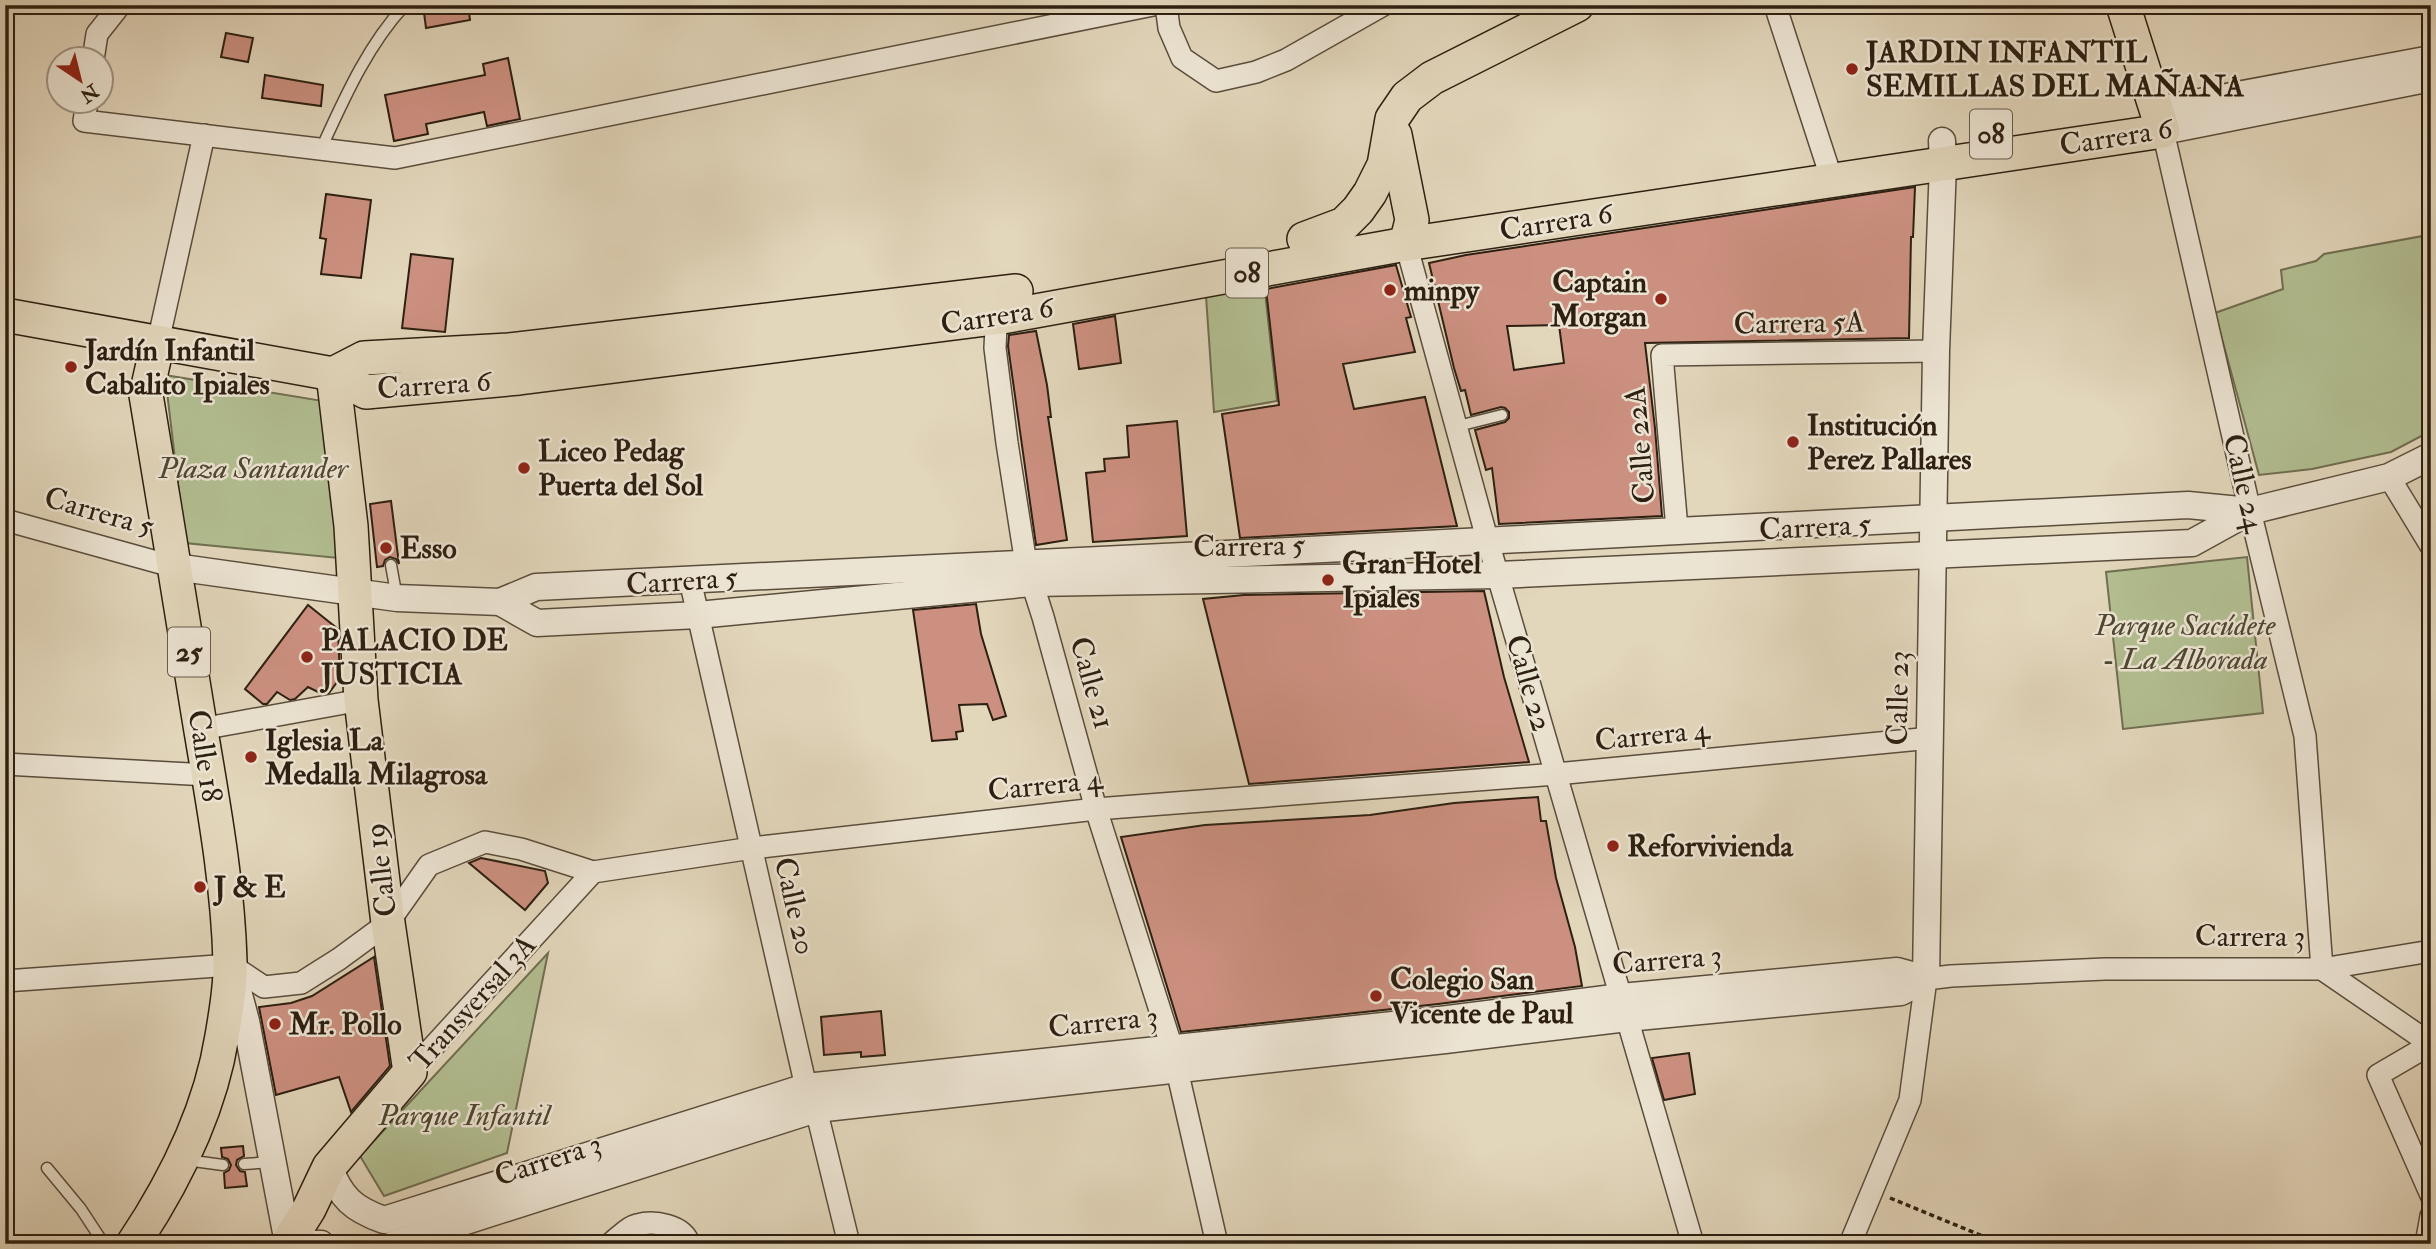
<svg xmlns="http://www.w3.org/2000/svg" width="2436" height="1249" font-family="'IM FELL Double Pica',serif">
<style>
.green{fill:#b2be91;stroke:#706e51;stroke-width:2}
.building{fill:#cc9080;stroke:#2d1f11;stroke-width:2;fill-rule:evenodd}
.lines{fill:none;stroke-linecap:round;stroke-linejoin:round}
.service-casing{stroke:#5a4d3c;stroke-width:13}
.minor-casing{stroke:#5a4d3c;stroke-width:24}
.tertiary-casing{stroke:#5a4d3c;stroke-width:29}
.primary-casing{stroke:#2d1f11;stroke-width:36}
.path{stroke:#2d1f11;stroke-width:3.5;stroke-dasharray:5 3.5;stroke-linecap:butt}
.service{stroke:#ece4d3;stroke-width:10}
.minor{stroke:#ece4d3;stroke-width:21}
.tertiary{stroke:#ece4d3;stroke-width:26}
.primary{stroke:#e2d6bb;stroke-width:33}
.poi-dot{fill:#8f2418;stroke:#ece4d3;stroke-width:2.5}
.labels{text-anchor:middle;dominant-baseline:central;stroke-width:5;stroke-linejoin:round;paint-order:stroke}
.shield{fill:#ece4d3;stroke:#665a4b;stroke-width:2}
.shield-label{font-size:28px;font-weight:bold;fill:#2d1f11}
.poi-label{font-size:30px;font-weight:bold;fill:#2d1f11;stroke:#ece4d3;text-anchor:start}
.street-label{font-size:30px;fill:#2d1f11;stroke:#ece4d3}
.park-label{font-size:30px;font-style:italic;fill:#4e4731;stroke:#ece4d3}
</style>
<rect width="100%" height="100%" fill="#e2d6bb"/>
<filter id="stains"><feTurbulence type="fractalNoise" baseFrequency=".00286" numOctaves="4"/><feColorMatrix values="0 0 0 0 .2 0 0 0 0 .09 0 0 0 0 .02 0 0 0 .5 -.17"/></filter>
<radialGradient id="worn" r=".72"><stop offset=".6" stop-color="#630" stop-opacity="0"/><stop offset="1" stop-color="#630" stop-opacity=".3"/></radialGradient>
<g class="green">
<path d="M2423 236 2431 255V431L2391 452 2312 469 2259 475 2215 313 2283 289 2281 270 2316 261 2324 254Z"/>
<path d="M1264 283 1277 401 1214 412 1206 296Z"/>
<path d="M165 375 323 401 338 558 185 543Z"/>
<path d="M2247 557 2263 713 2123 729 2106 572Z"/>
<path d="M548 953 507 1153 384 1196 360 1156Z"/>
</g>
<g class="building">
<path d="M423 5H468L470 20 426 28Z"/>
<path d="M226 33 253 38 248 62 221 57Z"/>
<path d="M508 58 520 119 487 126 484 112 426 124 428 134 394 141 385 95 485 75 483 64Z"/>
<path d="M265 75 323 85 321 106 262 98Z"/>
<path d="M1915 187 1913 237H1911L1909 338 1645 343 1655 428 1662 516 1499 524 1492 468 1486 470 1475 430 1505 422 1509 418V412L1505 408 1501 407 1471 415 1465 390 1461 391 1454 368 1429 263 1466 255ZM1559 325 1564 363 1514 370 1507 326Z"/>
<path d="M326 194 371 200 361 278 321 274 326 239 320 238Z"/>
<path d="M411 254 453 259 445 332 402 328Z"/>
<path d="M1396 265 1411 317 1406 318 1415 352 1343 364 1354 409 1425 397 1457 526 1240 538 1222 414 1279 405 1266 289Z"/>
<path d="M1115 316 1121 363 1079 369 1073 324Z"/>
<path d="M1036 331 1047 385 1051 417H1048L1067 540 1036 545 1008 346 1009 335Z"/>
<path d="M1177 421 1187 536 1093 542 1086 473 1105 471 1104 459 1129 457 1127 426Z"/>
<path d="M391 501 399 564 396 559 390 557 385 560 383 566 377 567 370 504Z"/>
<path d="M1484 591 1504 677 1529 762 1249 784 1203 599 1244 595Z"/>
<path d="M976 604 981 634 1006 716 993 720 987 704 959 705 963 731 956 732 957 739 932 741 913 610Z"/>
<path d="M308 605 338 629 340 678 329 693 322 694 308 687 295 699 290 700 277 692 267 704H263L245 689Z"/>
<path d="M1538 797 1541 821H1546L1556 878 1575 947 1582 986 1438 1004 1181 1032 1121 837 1205 825 1370 815 1454 803Z"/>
<path d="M481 858 545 871 548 883 525 910 469 863Z"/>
<path d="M374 957 390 1066 351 1112 339 1077 276 1095 259 1007 291 1003 312 996Z"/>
<path d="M881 1011 885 1055 861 1057V1052L824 1055 821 1017Z"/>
<path d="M1689 1053 1695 1094 1664 1100 1652 1058Z"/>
<path d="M243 1146 244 1156 237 1160 236 1165 240 1171 245 1172 247 1186 225 1188 224 1173 229 1170 231 1165 228 1159 222 1157 221 1148Z"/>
</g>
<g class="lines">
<defs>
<g id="service">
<path d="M321 149C344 99 367 46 405 5"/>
<path d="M1466 424 1502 415"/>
<path d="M391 565 397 598"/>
<path d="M186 1160 223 1165"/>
<path d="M244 1164 273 1162"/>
<path d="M47 1168 81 1209 104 1244"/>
<path d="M29 1244H98"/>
</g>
<g id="minor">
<path d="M1166 5 1169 28 1182 58 1216 81 1256 72 1286 60 1383 5"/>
<path d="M1775 5 1832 180"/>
<path d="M93 60 97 34 120 5"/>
<path d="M87 102 84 121 395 158 1153 5"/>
<path d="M2163 131 2250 511 2305 736 2322 969 2431 951"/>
<path d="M1406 244 1486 535 1693 1244"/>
<path d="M999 307 1002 317 996 327 995 348 1007 443 1026 564 1043 617 1096 809 1172 1048 1217 1244"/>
<path d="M158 342 204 135"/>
<path d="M2389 477 2431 546"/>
<path d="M5 520 175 567"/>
<path d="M1677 529 1662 355 1936 351"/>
<path d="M690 580 806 1087 816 1109 849 1244"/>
<path d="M201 729 361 700"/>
<path d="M5 764 208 775"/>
<path d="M5 981 231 965 264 987 301 983 339 959 388 923 429 865 485 842 521 849 593 872 752 848 1096 809 1556 774 1931 738"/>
<path d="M410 1072 593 872"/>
<path d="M610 1244C618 1238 628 1227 637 1225 654 1220 684 1225 689 1244"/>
<path d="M1850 1244 1910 1100 1926 979 1951 976 2105 969H2322L2431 1044 2378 1075 2431 1195"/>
<path d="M2426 1244 2431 1216"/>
</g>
<g id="tertiary">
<path d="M2157 110 2431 59"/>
<path d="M2163 131 2431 78"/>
<path d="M175 567 397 598 500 602 536 587C1087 563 1637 532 2188 505L2250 511"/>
<path d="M500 602 537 623 698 615 1032 583 1498 575 2192 543 2250 511 2389 477 2431 456"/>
<path d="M234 976 246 1021 288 1243 321 1244"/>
<path d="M1926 979 1936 351 1943 164 1942 141"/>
<path d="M329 1167C341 1198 353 1209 384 1220L806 1087 1440 1020 1621 997 1897 971 1926 979"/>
<path d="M394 1244 816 1109 1445 1040 1627 1018 1901 992 1926 979"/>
</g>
<g id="primary">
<path d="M1395 135 1412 220 1406 244"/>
<path d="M1304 239 1344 224 1358 210 1370 193 1384 165 1392 119 1407 97 1432 78 1577 5"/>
<path d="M5 315 333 374 366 392 519 378 1002 317 1406 244 2163 131 2123 5"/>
<path d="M333 374 364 358 509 350 1016 291"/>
<path d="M133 1244C175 1181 210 1112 222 1036 226 1013 231 985 230 962 228 883 213 803 200 725 183 615 164 505 146 395L158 342"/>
<path d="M287 1244 309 1209 329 1167 410 1072 388 923 361 700 351 526 333 374"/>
</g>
</defs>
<use href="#service" class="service-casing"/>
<use href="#minor" class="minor-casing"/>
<use href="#tertiary" class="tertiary-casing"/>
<use href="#primary" class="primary-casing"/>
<path class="path" d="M1890 1198 2002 1244"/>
<use href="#service" class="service"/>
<use href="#minor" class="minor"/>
<use href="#tertiary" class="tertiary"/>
<use href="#primary" class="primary"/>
</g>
<g class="poi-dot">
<circle cx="1852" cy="69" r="7"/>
<circle cx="1390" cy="290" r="7"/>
<circle cx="1661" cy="299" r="7"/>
<circle cx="71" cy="367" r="7"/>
<circle cx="1793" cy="442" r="7"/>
<circle cx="524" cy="468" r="7"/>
<circle cx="386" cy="548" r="7"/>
<circle cx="1328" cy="580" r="7"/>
<circle cx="307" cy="657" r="7"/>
<circle cx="251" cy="757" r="7"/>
<circle cx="1613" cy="846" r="7"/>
<circle cx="200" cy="887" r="7"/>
<circle cx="1376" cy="996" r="7"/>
<circle cx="275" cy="1024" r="7"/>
</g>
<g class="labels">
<g class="shield">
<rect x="1970" y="109.5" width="42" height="49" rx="5"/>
<rect x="1226" y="248.5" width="42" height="49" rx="5"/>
<rect x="168" y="627.5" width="42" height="49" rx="5"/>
</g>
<g class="shield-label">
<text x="1991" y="134">08</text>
<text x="1247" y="273">08</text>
<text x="189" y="652">25</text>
</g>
<g class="poi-label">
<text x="1866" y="52">JARDIN INFANTIL<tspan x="1866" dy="34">SEMILLAS DEL MAÑANA</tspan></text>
<text x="1647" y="282" text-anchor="end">Captain<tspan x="1647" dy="34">Morgan</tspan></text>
<text x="1404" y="290">minpy</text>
<text x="85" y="350">Jardín Infantil<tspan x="85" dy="34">Cabalito Ipiales</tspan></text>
<text x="1807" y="425">Institución<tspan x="1807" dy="34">Perez Pallares</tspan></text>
<text x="538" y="451">Liceo Pedag<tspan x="538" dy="34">Puerta del Sol</tspan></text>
<text x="400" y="548">Esso</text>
<text x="1342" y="563">Gran Hotel<tspan x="1342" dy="34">Ipiales</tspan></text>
<text x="321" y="640">PALACIO DE<tspan x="321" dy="34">JUSTICIA</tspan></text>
<text x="265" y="740">Iglesia La<tspan x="265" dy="34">Medalla Milagrosa</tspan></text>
<text x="1627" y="846">Reforvivienda</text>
<text x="214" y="887">J &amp; E</text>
<text x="1390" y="979">Colegio San<tspan x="1390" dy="34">Vicente de Paul</tspan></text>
<text x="289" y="1024">Mr. Pollo</text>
</g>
<g class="street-label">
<text transform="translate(2116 137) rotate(-9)">Carrera 6</text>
<text transform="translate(1556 222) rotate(-9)">Carrera 6</text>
<text transform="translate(997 316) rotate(-9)">Carrera 6</text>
<text transform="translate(1799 323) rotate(-1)">Carrera 5A</text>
<text transform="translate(434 385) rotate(-4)">Carrera 6</text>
<text transform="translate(1640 445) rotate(-95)">Calle 22A</text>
<text transform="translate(2244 483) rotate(77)">Calle 24</text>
<text transform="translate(99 512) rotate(16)">Carrera 5</text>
<text transform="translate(1815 527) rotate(-3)">Carrera 5</text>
<text transform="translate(1249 546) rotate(-1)">Carrera 5</text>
<text transform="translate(682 581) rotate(-4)">Carrera 5</text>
<text transform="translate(1092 683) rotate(74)">Calle 21</text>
<text transform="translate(1529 683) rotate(74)">Calle 22</text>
<text transform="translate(1898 698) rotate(-89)">Calle 23</text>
<text transform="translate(1652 735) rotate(-6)">Carrera 4</text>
<text transform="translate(205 756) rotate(81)">Calle 18</text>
<text transform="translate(1045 785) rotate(-6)">Carrera 4</text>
<text transform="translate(381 870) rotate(-97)">Calle 19</text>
<text transform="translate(795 906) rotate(77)">Calle 20</text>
<text x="2250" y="936">Carrera 3</text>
<text transform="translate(1667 960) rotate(-5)">Carrera 3</text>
<text transform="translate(473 1003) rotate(-48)">Transversal 3A</text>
<text transform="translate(1103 1022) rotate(-6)">Carrera 3</text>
<text transform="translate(548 1160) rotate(-18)">Carrera 3</text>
</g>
<g class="park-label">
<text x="253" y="468">Plaza Santander</text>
<text x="2185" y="625">Parque Sacúdete<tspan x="2185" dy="34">- La Alborada</tspan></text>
<text x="464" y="1115">Parque Infantil</text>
</g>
</g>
<rect width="2436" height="1249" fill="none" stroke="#e2d6bb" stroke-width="28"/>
<rect x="7" y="7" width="2422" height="1235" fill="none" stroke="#2d1f11" stroke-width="3.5"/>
<rect x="14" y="14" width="2408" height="1221" fill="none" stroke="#2d1f11" stroke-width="2"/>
<g transform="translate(80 80) rotate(145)"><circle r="33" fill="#ece4d3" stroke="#a09585" stroke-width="2"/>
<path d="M0-5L12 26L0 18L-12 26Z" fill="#8f2418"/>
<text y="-10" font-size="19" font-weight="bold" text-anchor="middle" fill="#2d1f11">N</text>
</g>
<rect width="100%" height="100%" filter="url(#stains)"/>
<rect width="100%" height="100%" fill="url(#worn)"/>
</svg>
